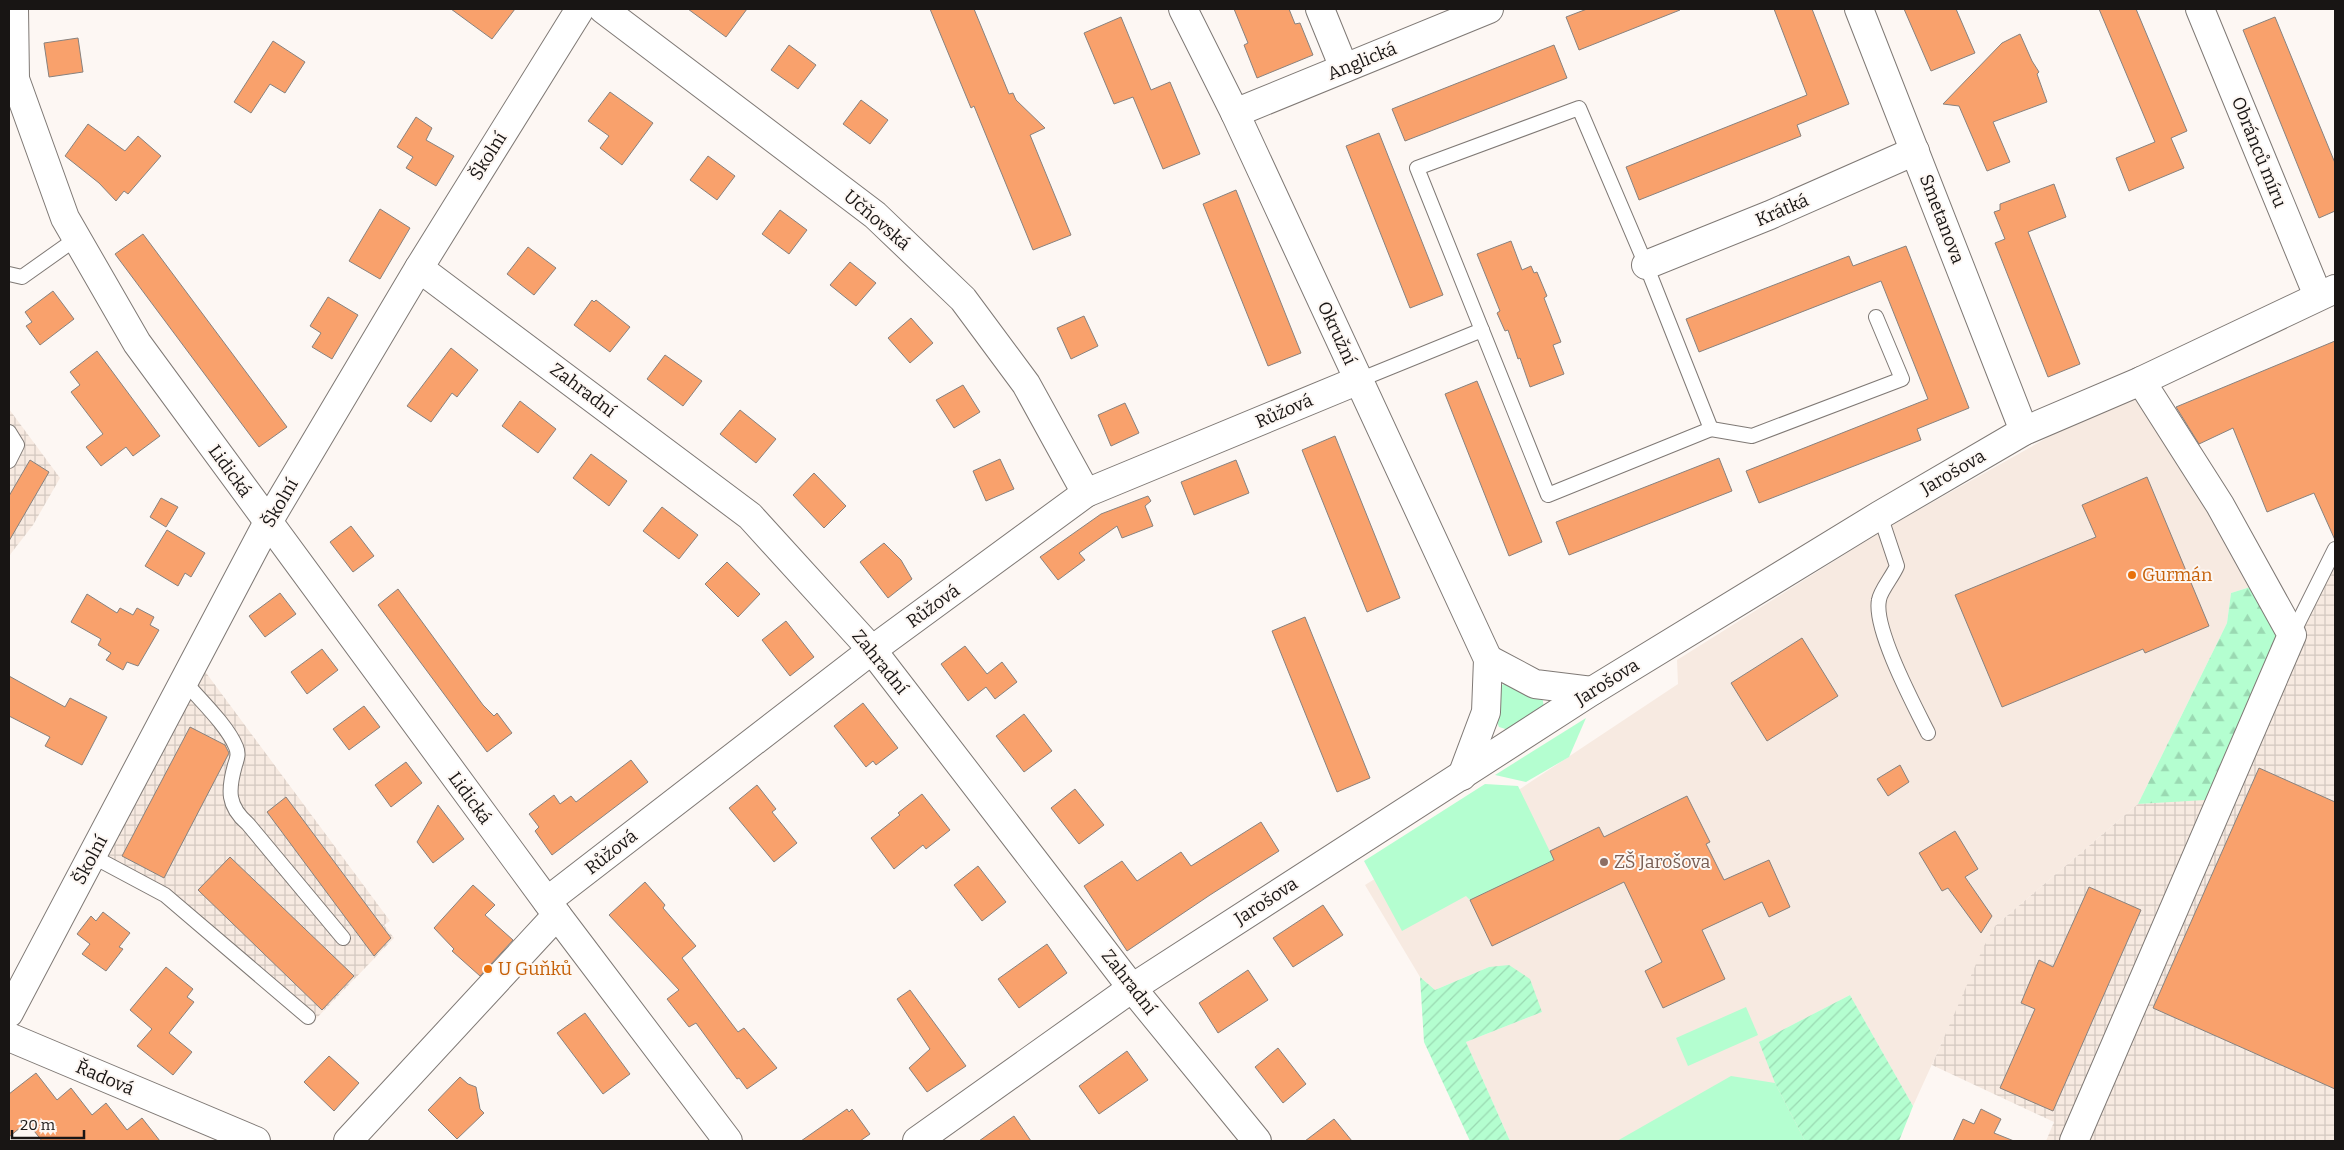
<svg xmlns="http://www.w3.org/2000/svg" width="2344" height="1150" font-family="Bitter,serif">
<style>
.built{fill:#f7eae1}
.industrial{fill:url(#industrial-grid)}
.grass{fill:#b4fed0}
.forest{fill:url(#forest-firs)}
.garden{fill:url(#garden-furrows)}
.building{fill:#f9a16c;stroke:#88827e}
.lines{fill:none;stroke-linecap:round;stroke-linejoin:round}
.lane-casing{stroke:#7f7975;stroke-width:16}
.street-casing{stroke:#7f7975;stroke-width:30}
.secondary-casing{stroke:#7f7975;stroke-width:30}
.lane{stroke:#fff;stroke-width:14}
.street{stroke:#fff;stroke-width:28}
.secondary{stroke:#fff;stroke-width:28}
.food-dot{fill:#e8710a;stroke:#fdf7f3;stroke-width:2}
.education-dot{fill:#8d6e63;stroke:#fdf7f3;stroke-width:2}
.labels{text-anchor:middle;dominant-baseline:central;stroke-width:4;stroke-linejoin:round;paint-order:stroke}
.street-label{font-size:18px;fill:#181514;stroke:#fdf7f3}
.food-label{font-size:18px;fill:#c56008;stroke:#fdf7f3;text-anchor:start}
.education-label{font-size:18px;fill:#785e54;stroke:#fdf7f3;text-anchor:start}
</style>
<defs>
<pattern id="industrial-grid" width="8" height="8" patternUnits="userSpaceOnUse" patternTransform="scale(1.25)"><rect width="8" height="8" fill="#f7eae1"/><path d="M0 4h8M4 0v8" fill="none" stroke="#d3c8c0"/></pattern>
<pattern id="forest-firs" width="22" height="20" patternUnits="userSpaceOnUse" patternTransform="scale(1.25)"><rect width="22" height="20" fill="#b4fed0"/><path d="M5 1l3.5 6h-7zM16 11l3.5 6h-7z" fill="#9ad9b2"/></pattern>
<pattern id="garden-furrows" width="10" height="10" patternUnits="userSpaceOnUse" patternTransform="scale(1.25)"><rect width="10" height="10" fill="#b4fed0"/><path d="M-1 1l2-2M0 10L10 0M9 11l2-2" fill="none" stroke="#9ad9b2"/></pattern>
</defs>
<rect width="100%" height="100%" fill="#fdf7f3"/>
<path class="built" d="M2147 391 2263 583 2231 593 2227 623 2138 804 1995 926 1913 1106 1850 995 1759 1042 1805 1141H1510L1466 1042 1542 1012 1489 967 1435 990 1420 977 1365 885 1520 789 1678 684 1677 660 1885 529 2052 435Z"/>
<g class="industrial">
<path d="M9 409 60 478 33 525 9 556Z"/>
<path d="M2335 549V1141H2046L2054 1122 1932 1065 1983 948 1995 926 2138 804 2222 798Z"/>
<path d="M201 666 390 921 384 925 394 938 310 1025 167 903 98 864Z"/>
</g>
<g class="grass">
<path d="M1509 680 1542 696 1544 707 1512 731 1499 727 1495 718 1501 686Z"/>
<path d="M1586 718 1569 757 1526 782 1495 775Z"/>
<path d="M1485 784 1518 786 1554 860 1470 900 1466 896 1402 931 1364 861Z"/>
<path d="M1746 1007 1758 1035 1688 1066 1676 1038Z"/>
<path d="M1731 1076 1775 1083 1805 1141H1617Z"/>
</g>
<path class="forest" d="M2263 583 2292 635 2222 799 2138 804 2227 623 2231 593Z"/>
<g class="garden">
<path d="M1509 965 1530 979 1542 1012 1466 1042 1510 1141H1470L1424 1042 1420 977 1435 990 1489 967Z"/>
<path d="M1850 995 1913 1106 1899 1141H1805L1775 1083 1759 1042Z"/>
</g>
<g class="building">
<path d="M451 9H515L492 39Z"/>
<path d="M688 9H747L726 37Z"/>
<path d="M930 9H974L1009 94 1013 93 1016 100 1045 128 1030 135 1071 235 1033 250 974 106 971 108Z"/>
<path d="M1234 9H1289L1295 24 1300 23 1313 55 1257 78 1244 45 1248 43Z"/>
<path d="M1587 9H1680V10L1579 50 1566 17Z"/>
<path d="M1774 9H1812L1849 104 1797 125 1801 136 1639 200 1626 167 1807 95Z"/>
<path d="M1904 9H1956L1975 53 1931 71Z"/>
<path d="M2099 9H2136L2187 131 2171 138 2184 168 2129 191 2116 158 2155 142Z"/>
<path d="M1121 17 1151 90 1170 82 1200 154 1163 169 1133 97 1114 104 1084 33Z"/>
<path d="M2275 17 2335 163V211L2319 218 2243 30Z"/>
<path d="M2020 34 2032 61 2039 72 2037 74 2047 102 1993 122 2010 162 1987 171 1959 106 1943 104 2002 43Z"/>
<path d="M78 38 83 72 49 77 44 43Z"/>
<path d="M273 41 305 62 285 93 270 84 251 113 234 102Z"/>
<path d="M789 45 816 65 798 89 771 70Z"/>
<path d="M1554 45 1567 78 1405 141 1392 109Z"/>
<path d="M610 92 653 123 622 165 600 148 609 136 588 121Z"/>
<path d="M861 100 888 120 870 144 843 124Z"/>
<path d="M416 117 432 128 426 140 454 156 436 186 406 168 413 157 397 147Z"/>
<path d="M88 124 125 151 138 136 161 156 128 194 124 191 116 201 99 183 65 156Z"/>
<path d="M1379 133 1443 295 1410 308 1346 146Z"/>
<path d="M708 156 735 176 717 200 690 180Z"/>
<path d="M2054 184 2066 217 2028 232 2080 364 2048 377 1995 243 2005 239 1994 212 2000 210V204Z"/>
<path d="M1236 190 1301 353 1268 366 1203 204Z"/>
<path d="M380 209 410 228 380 279 349 261Z"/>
<path d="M780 210 807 230 789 254 762 234Z"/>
<path d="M143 234 287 427 259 447 115 254Z"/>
<path d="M1511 241 1522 270 1531 266 1534 273 1537 272 1547 296 1544 298 1561 342 1553 345 1564 374 1530 387 1520 358 1518 359 1508 330 1505 331 1497 313 1500 311 1477 254Z"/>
<path d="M1906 246 1969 408 1917 429 1921 440 1759 503 1746 471 1928 399 1881 281 1699 352 1686 319 1849 256 1853 266Z"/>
<path d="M528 247 556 268 534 295 507 274Z"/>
<path d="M850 262 876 283 856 306 830 285Z"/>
<path d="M53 291 74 319 40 345 26 326 32 322 25 312Z"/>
<path d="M328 297 358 315 332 359 312 347 321 333 310 326Z"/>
<path d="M592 300 594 302 596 300 630 327 610 352 574 325Z"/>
<path d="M1084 316 1098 346 1071 359 1057 328Z"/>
<path d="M911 318 933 343 910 363 888 338Z"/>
<path d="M2335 341V540L2314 493 2267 512 2233 428 2199 444 2176 407Z"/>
<path d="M451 348 478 370 457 397 452 393 431 422 407 406Z"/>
<path d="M97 351 160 436 133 456 126 447 101 466 86 447 103 434 71 392 80 385 70 372Z"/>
<path d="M665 355 702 381 683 406 647 379Z"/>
<path d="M1477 381 1542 542 1509 556 1445 394Z"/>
<path d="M963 385 980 412 954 428 936 400Z"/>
<path d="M520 401 556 429 538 453 502 426Z"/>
<path d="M1125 403 1139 433 1111 446 1098 415Z"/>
<path d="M740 410 776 439 756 463 720 434Z"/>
<path d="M1335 436 1400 598 1367 612 1302 450Z"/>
<path d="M591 454 627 481 609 506 573 478Z"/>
<path d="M1719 458 1732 491 1569 555 1556 522Z"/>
<path d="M1000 459 1014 489 986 501 973 471Z"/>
<path d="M30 460 49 472 9 541V496Z"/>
<path d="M1236 460 1249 493 1194 515 1181 482Z"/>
<path d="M814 473 846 506 824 528 793 495Z"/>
<path d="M2147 477 2209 626 2145 653 2143 649 2002 707 1955 595 2096 537 2082 505Z"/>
<path d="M1148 496 1151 501 1145 506 1153 526 1122 538 1117 526 1079 553 1085 560 1058 580 1040 557 1101 514Z"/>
<path d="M161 498 178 507 166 527 150 517Z"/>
<path d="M662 507 698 535 679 559 643 531Z"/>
<path d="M351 526 374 556 353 572 330 542Z"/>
<path d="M167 530 205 553 191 577 185 573 178 586 145 566Z"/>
<path d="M884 543 901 560 912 579 888 598 860 562Z"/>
<path d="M727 562 760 594 738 617 705 584Z"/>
<path d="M398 589 483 705 494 716 497 713 512 733 487 752 378 605Z"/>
<path d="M280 593 296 614 265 637 249 616Z"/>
<path d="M87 594 117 613 120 608 133 615 137 608 154 617 150 625 159 630 138 666 127 662 123 670 106 660 111 653 98 645 101 639 71 622Z"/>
<path d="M1305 617 1370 778 1337 792 1272 631Z"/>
<path d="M786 621 814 657 790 676 762 640Z"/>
<path d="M1802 638 1838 696 1767 741 1731 683Z"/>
<path d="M965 646 987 674 1002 662 1017 682 995 699 986 687 968 701 941 664Z"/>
<path d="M322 649 338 670 307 694 291 672Z"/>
<path d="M9 676 65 707 70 698 107 717 82 765 45 746 50 737 9 716Z"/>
<path d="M863 703 898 748 876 765 873 761 866 767 834 726Z"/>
<path d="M364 706 380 727 349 750 333 729Z"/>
<path d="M1024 714 1052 751 1024 772 996 736Z"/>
<path d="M190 727 225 745 229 753 164 878 122 856Z"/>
<path d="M631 760 648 782 552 855 535 831 539 827 529 814 554 795 560 804 571 796 576 802Z"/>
<path d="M406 762 422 783 391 807 375 785Z"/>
<path d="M1900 765 1909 782 1888 796 1877 779Z"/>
<path d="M2259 768 2335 802V1089L2153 1008Z"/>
<path d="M757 785 776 809 772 812 797 843 774 862 729 808Z"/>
<path d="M1075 789 1104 825 1079 844 1051 808Z"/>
<path d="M922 794 950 830 926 849 923 845 894 869 871 838 900 815 898 813Z"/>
<path d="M1687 796 1710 842 1706 844 1724 880 1769 860 1790 907 1769 917 1762 902 1702 930 1725 979 1663 1008 1645 971 1662 962 1624 882 1492 946 1470 900 1554 860 1550 851 1599 827 1604 837Z"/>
<path d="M286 797 391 938 374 956 267 812Z"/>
<path d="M438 805 464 839 433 863 417 842Z"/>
<path d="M1261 822 1279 851 1210 895 1127 951 1084 886 1122 861 1137 881 1181 852 1191 866Z"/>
<path d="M1955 831 1978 869 1965 877 1992 916 1981 933 1948 888 1942 891 1919 853Z"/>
<path d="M230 857 354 976 322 1010 198 890Z"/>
<path d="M978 866 1006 902 982 921 954 885Z"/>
<path d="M645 882 665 905 663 908 696 946 682 958 738 1032 744 1028 777 1068 747 1089 739 1078 737 1079 696 1023 689 1027 667 999 679 990 609 915Z"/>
<path d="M473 885 495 905 485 915 513 940 480 976 452 951 454 949 434 928Z"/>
<path d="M2089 887 2141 910 2053 1111 2000 1088 2035 1009 2021 1003 2039 960 2053 967Z"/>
<path d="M1323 905 1343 935 1293 967 1273 938Z"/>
<path d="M103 912 130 933 119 947 123 949 106 971 82 954 90 944 77 934 91 916 96 921Z"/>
<path d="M1047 944 1067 973 1019 1008 998 979Z"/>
<path d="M166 967 193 989 187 997 194 1002 169 1033 192 1052 173 1075 137 1046 152 1029 130 1010Z"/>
<path d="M1248 970 1268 1000 1218 1033 1199 1003Z"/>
<path d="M910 990 966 1066 927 1092 909 1068 930 1049 897 999Z"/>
<path d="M585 1013 630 1074 603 1094 557 1033Z"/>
<path d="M1278 1048 1306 1084 1283 1103 1255 1067Z"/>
<path d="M1127 1051 1148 1080 1099 1114 1079 1086Z"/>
<path d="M329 1056 359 1083 334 1111 304 1082Z"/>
<path d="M36 1073 57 1100 71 1088 92 1115 106 1103 127 1130 142 1118 160 1141H42L27 1122 9 1137V1094Z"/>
<path d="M460 1077 468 1084 476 1087 480 1109 484 1113 457 1139 428 1110Z"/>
<path d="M847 1109 849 1112 852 1109 870 1134 860 1141H801Z"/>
<path d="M1981 1109 2001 1119 1994 1133 2014 1141H1953L1963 1119 1974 1124Z"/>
<path d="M1014 1116 1031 1141H979Z"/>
<path d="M1334 1119 1352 1141H1305Z"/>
</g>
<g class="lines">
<defs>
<g id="lane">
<path d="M1579 108 1646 265 1711 429 1548 495 1417 168Z"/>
<path d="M9 274 22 277 77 238"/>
<path d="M1359 380 1482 330"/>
<path d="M1711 429 1752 436 1902 379 1876 317"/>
<path d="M9 432 17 445 9 461"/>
<path d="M1880 515 1897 566C1893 576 1880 591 1879 600 1873 628 1914 705 1928 733"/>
<path d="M2292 635 2335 549"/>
<path d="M184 681C200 700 227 725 236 747 239 754 237 759 235 765 228 790 227 806 248 824L343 938"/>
<path d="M92 856 165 895 308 1017"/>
</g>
<g id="street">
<path d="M14 9 15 79 65 218 137 343 557 915 728 1141"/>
<path d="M603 9 875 215 963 299 1026 384 1086 493"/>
<path d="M1320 9 1344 68"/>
<path d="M1859 9 2024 431"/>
<path d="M2200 9 2318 296"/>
<path d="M1235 113 1488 659 1486 712 1462 776"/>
<path d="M1646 265 1770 215 1915 151"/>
<path d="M419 268 750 516 872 650 1132 988 1257 1141"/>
<path d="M1488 659 1535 684 1592 691"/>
<path d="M547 901 872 650 1086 493 1359 380"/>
<path d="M9 1013 268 522 419 268 580 9"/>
<path d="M9 1037 256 1141"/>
<path d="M348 1141 557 915"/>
<path d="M917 1141 1132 988 1592 691 1880 515 2024 431 2141 381 2335 289"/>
<path d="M2074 1141 2292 635 2220 505 2141 381"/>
</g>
<path id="secondary" d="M1183 9 1235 113 1489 9"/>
</defs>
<use href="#lane" class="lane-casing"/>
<use href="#street" class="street-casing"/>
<use href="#secondary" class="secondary-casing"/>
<use href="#lane" class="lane"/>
<use href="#street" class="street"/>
<use href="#secondary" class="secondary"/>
</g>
<g class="food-dot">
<circle cx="2132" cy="575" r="5"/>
<circle cx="488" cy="969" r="5"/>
</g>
<circle class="education-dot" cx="1604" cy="862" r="5"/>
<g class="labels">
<g class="street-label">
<text transform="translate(1362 61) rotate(-22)">Anglická</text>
<text transform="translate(2259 152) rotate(68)">Obránců míru</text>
<text transform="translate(488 156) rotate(-58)">Školní</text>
<text transform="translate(1782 210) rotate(-23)">Krátká</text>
<text transform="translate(1942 219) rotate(69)">Smetanova</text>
<text transform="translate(877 220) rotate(41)">Učňovská</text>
<text transform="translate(1337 333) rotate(65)">Okružní</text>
<text transform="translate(583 390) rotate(37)">Zahradní</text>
<text transform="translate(1284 411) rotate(-23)">Růžová</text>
<text transform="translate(230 471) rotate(54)">Lidická</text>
<text transform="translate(1953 472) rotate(-30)">Jarošova</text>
<text transform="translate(280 503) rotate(-60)">Školní</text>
<text transform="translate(933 606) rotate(-36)">Růžová</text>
<text transform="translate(880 662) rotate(51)">Zahradní</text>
<text transform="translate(1607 682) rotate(-32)">Jarošova</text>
<text transform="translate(470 798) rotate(54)">Lidická</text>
<text transform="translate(611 852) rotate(-38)">Růžová</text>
<text transform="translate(90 860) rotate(-62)">Školní</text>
<text transform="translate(1266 901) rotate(-33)">Jarošova</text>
<text transform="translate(1129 982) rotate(52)">Zahradní</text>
<text transform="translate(105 1078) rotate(23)">Řadová</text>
</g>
<g class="food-label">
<text x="2142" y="575">Gurmán</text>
<text x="498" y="969">U Guňků</text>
</g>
<g class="education-label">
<text x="1614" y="862">ZŠ Jarošova</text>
</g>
</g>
<rect width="2344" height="1150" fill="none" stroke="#181514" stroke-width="20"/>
<path d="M12 1130v8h72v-8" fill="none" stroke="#181514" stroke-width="2.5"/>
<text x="20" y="1130" font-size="15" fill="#181514" stroke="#fdf7f3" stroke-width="4" paint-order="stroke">20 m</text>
</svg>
